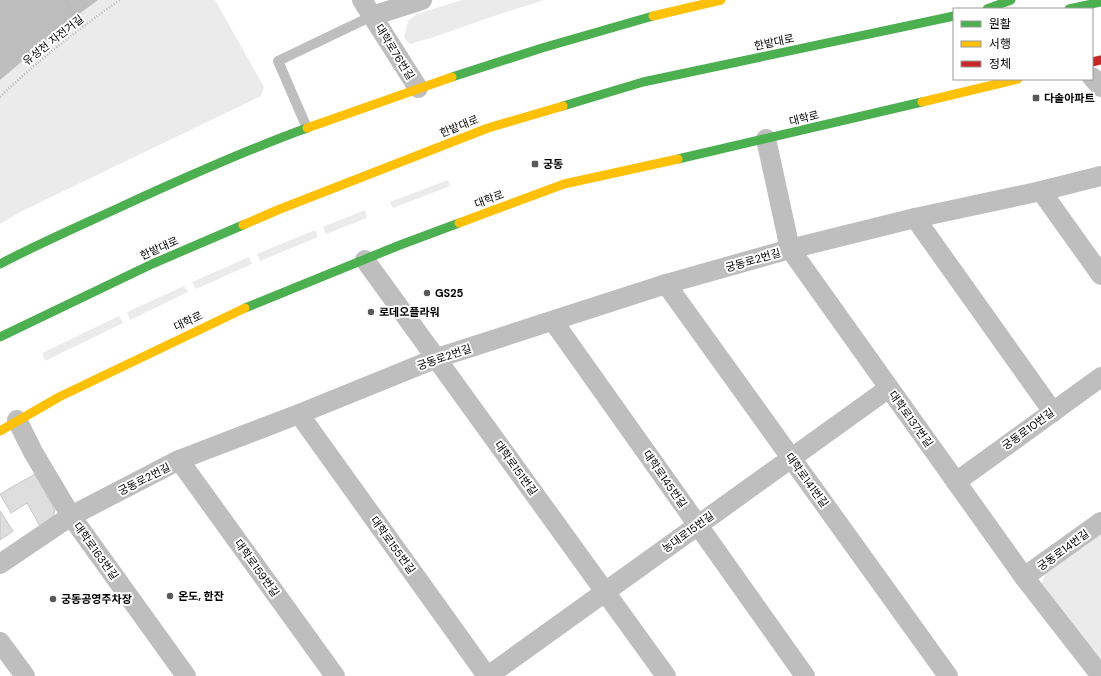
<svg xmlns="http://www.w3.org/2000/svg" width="1101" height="676" font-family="'DM Sans','Noto Sans KR',sans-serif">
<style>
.green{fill:#ebebeb}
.water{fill:#bdbdbd}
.building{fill:#dedede;stroke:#c6c6c6}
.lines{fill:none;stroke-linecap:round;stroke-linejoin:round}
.path{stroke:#b9b9b9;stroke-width:2.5;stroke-dasharray:1 2;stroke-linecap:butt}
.lane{stroke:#bebebe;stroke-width:10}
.street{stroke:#bebebe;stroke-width:20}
.fast{stroke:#4caf50;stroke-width:9}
.slow{stroke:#ffc107;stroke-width:9}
.jam{stroke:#c62828;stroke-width:9}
.poi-dot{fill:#595959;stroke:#fff;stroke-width:1.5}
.labels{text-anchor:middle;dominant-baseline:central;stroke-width:4;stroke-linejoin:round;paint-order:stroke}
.street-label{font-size:11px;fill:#000;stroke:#fff}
.poi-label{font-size:11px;font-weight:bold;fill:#000;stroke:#fff;text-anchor:start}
</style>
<rect width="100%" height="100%" fill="#fff"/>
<g class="green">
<path d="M98 0H215L264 87 261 96 22 211 0 224V80L75 17Z"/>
<path d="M462 0H544L497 15 434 37 410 44 404 38 408 21 417 14Z"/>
<path d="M448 180 450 186 393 208 390 202Z"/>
<path d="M365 210 367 218 326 234 323 227Z"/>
<path d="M315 230 318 237 260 261 257 254Z"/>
<path d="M249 257 252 264 196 289 192 282Z"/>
<path d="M184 286 188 292 130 320 127 312Z"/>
<path d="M119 316 123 323 45 361 42 353Z"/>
<path d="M1101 532V662L1098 661 1042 584 1045 573Z"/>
</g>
<path class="water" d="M0 0H98L75 17 0 80Z"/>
<g class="building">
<path d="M35 474 55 510 52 522 41 528 27 503 11 513 0 494Z"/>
<path d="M0 511 13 531 0 540Z"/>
</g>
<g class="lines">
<g class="path">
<path d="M66 0 75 17 83 26"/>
<path d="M0 97C37 61 77 30 120 0"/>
</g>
<path class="lane" d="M307 128 278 61 372 16"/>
<g class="street">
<path d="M362 0 418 88"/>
<path d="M372 16 422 0"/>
<path d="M1092 77 1101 87"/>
<path d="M766 139 790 249 1024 577 1101 676"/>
<path d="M1041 191 1101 275"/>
<path d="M915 218 1053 412"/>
<path d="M365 260 666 676"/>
<path d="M666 284 948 676"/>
<path d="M553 321 805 676"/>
<path d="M299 414 487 676"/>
<path d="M17 420 33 452 71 516 186 676"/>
<path d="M179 460 335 676"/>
<path d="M956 482 1101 377"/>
<path d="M0 564 71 516 179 460 299 414 437 358 666 284 790 249 915 218 1041 191 1101 176"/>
<path d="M1024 577 1101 522"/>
<path d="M0 642 25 676"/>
<path d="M488 676 889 388"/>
</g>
<g class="fast">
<path d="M987 9 1011 0"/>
<path d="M1069 9 1101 2"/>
<path d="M452 77 542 48 653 16"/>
<path d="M563 106 643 82 954 16"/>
<path d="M678 159 922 102"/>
<path d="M0 264C42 242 84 224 127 204 186 177 246 150 307 128"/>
<path d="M245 308 400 245 459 223"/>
<path d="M0 337 152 264 243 225"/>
</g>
<g class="slow">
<path d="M653 16 721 0"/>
<path d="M922 102 1018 79"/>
<path d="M307 128 452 77"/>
<path d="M459 223 564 184 678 159"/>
<path d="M243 225 280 209 488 128 563 106"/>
<path d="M0 431 59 397 245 308"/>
</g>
<path class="jam" d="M1092 62 1101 60"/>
</g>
<g class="poi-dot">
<rect x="1032" y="94" width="8" height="8" rx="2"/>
<rect x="531" y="160" width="8" height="8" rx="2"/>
<circle cx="427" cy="293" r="4"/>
<circle cx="371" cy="312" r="4"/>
<circle cx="170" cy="596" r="4"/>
<circle cx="53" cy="599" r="4"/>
</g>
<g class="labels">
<g class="street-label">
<text transform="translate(53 40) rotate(-38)">유성천 자전거길</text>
<text transform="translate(774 42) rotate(-12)">한밭대로</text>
<text transform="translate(395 52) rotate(58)">대학로76번길</text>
<text transform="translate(804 118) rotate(-14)">대학로</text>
<text transform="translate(459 126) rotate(-22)">한밭대로</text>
<text transform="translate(489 199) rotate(-21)">대학로</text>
<text transform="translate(159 248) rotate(-24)">한밭대로</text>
<text transform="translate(753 260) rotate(-16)">궁동로2번길</text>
<text transform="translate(188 321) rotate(-25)">대학로</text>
<text transform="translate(444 357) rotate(-19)">궁동로2번길</text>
<text transform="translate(911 419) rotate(54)">대학로137번길</text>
<text transform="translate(1028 429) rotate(-36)">궁동로10번길</text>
<text transform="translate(516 468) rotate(54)">대학로151번길</text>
<text transform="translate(144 479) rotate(-27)">궁동로2번길</text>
<text transform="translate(665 479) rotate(55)">대학로145번길</text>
<text transform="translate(807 480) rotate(54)">대학로141번길</text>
<text transform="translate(688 532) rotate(-36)">농대로15번길</text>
<text transform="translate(393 545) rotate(54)">대학로155번길</text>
<text transform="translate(1063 550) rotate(-36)">궁동로14번길</text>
<text transform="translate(96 551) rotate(54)">대학로163번길</text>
<text transform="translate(257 568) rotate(54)">대학로159번길</text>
</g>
<g class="poi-label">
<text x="1044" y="98">다솔아파트</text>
<text x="543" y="164">궁동</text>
<text x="435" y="293">GS25</text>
<text x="379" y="312">로데오플라워</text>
<text x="178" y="596">온도, 한잔</text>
<text x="61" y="599">궁동공영주차장</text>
</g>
</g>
<rect x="953" y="8" width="140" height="72" fill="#ffffff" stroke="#999999"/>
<rect x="961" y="21" width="20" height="6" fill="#4caf50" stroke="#999999"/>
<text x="989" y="28" font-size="12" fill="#000000">원활</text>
<rect x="961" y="41" width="20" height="6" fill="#ffc107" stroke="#999999"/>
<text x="989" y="48" font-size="12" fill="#000000">서행</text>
<rect x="961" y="61" width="20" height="6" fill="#c62828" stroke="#999999"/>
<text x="989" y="68" font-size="12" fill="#000000">정체</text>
</svg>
